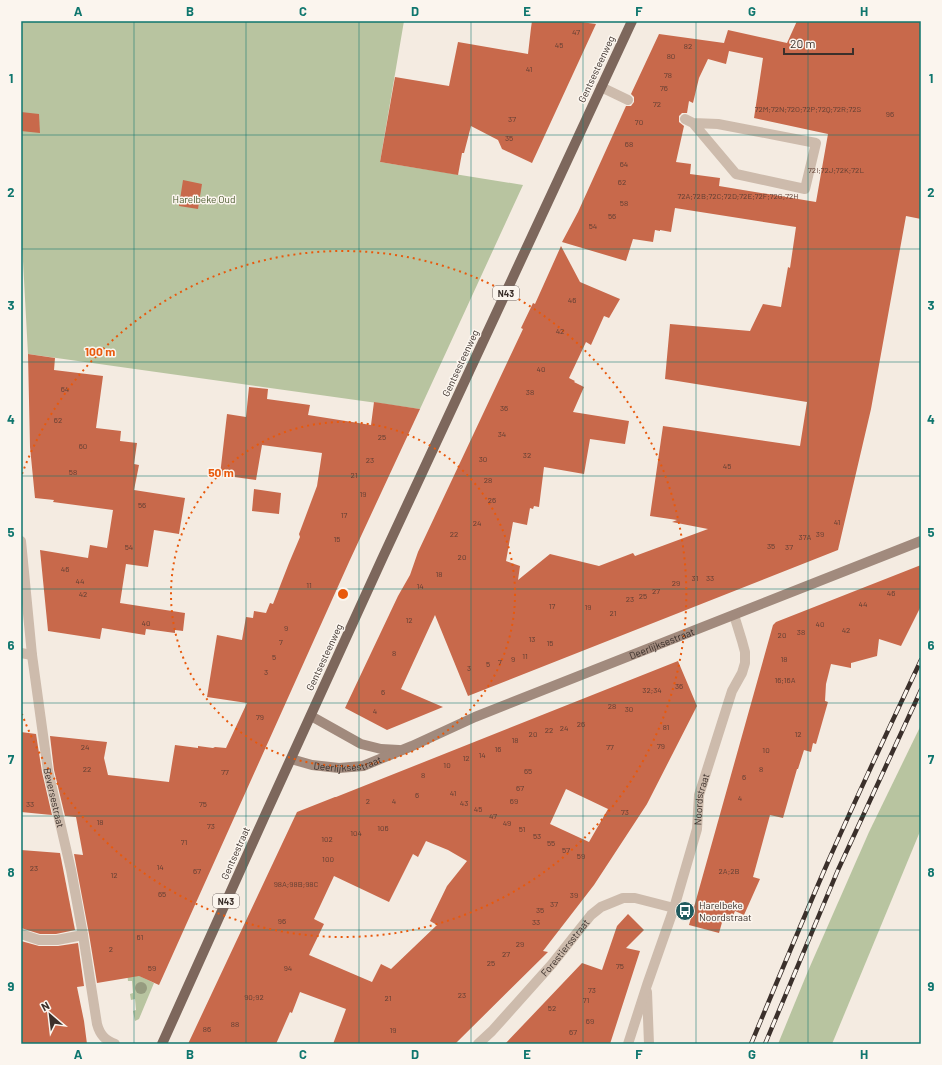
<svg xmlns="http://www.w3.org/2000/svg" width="942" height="1065" font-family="Barlow,sans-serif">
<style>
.green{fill:#b8c4a0}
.building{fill:#c8694b;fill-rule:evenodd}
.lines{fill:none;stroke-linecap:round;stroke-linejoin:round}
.service{stroke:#cdbbac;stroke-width:10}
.minor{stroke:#cdbbac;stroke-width:10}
.secondary{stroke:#a18a7d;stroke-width:10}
.primary{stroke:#7d675c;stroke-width:10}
.rail-casing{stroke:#3b302b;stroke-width:4.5}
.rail{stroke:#fbf5ee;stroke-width:3;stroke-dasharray:9;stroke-linecap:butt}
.tree{fill:#969b7f}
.grid{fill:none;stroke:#0f766e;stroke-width:1;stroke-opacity:0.55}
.ring{fill:none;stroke:#e8590c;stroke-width:2;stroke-dasharray:2 4}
.labels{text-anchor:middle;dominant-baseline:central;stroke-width:3;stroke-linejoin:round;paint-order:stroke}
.number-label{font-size:8px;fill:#5e3e33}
.shield{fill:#fbf5ee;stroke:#756b66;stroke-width:1}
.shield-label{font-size:9px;font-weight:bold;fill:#3b302b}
.street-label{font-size:10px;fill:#3b302b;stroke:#fbf5ee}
.park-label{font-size:10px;fill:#4a5a2e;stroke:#fbf5ee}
.poi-label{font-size:10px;fill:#3b302b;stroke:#fbf5ee;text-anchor:start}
.centre{fill:#e8590c;stroke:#fbf5ee;stroke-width:2}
.ring-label{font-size:12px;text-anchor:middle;font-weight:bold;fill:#e8590c;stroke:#fbf5ee;stroke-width:3;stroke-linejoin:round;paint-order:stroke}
.neatline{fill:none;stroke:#0f766e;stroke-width:1.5}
.grid-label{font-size:13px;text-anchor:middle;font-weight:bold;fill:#0f766e}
</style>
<rect width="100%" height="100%" fill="#f4ebe1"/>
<g class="green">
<path d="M21 21H404L380 162 523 185 420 409 28 354 21 224Z"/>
<path d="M921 725V829L832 1044H778L808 971 869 832Z"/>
<path d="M127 973H134L154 983 139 1019 135 1021 133 1011 136 1010 135 999 131 1000 130 994 133 993 132 981H128Z"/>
</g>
<g class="building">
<path d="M532 21H573L596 24 532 163 502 149 498 140 471 126 464 153H462L458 175 380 162 395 77 449 86 458 42 528 54 531 28Z"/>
<path d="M797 21H921V219L906 216 871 409 838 550 468 696 435 615 401 689 443 707 387 730 345 708 398 596 410 575 418 552 523 329 521 328 533 303 535 304 561 246 580 282 620 299 609 318 604 316 591 345 586 342 569 378 575 381 574 382 584 387 573 412 629 421 625 444 590 439 584 474 544 467 539 507 534 506 533 509 530 508 527 525 513 522 506 561 520 566 518 580 550 554 599 566 633 553 635 556 708 529 672 522 677 520 650 516 663 426 800 446 807 402 665 379 670 324 750 331 763 304 781 307 788 267 790 268 796 227 675 208 671 232 660 230V231L655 230 653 242 633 239 626 261 562 242 578 212 626 106H631L634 102V97L631 94 659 34 724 43 728 30 787 43ZM729 51 763 58 754 118 828 134 816 202 719 186 720 178 690 174 691 164 676 162 684 126 679 122V116L682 113H687L689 101 693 103 699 78 708 59 726 64Z"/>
<path d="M21 112 39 114 40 133 21 131Z"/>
<path d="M183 180 202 184 198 209 179 206Z"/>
<path d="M28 354 55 358 54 370 103 376 96 428 121 431 120 441 137 443 134 464 139 465 134 490 185 498 179 534 154 530 148 567 126 564 120 603 185 613 183 631 175 630V633L146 629 145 635 102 628 100 639 48 631 40 550 88 558 90 545 107 548 113 510 53 502 54 500 35 498 30 447Z"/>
<path d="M249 387 268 389 267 399 310 405 308 415 371 425 374 402 420 409 349 562 159 985 139 976 97 983 89 934 74 854 83 855 76 817 65 816 54 770 50 736 107 742 104 758 108 775 169 782 175 745 198 748V746L213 748 215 747 226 748 247 703 207 697 217 635 242 640 246 617 253 618 254 611 266 613 270 603 273 604 289 563 300 537 299 534 317 486 322 453 262 445 256 480 220 475 227 414 246 417Z"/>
<path d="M254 489 281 493 279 514 252 511Z"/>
<path d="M921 565V606L901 646 879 639 877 656 851 663V668L831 664 826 684 825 701 828 702 816 744 813 743 811 752 804 750 798 769H797L783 818 770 815 753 877 760 879 744 915 735 911 731 921 723 919 719 933 689 925 773 625 776 622Z"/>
<path d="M678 661 697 706 647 804 594 885 543 951 548 952 455 1044H333L346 1009 300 992 292 1013 290 1012 276 1044H188L297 812 335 797H336ZM566 789 608 809 589 842 550 824ZM426 841 448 850 467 861 447 886 430 921 437 925 391 969 381 964 372 982 309 955 324 924 314 919 334 876 389 902 413 854 418 857Z"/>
<path d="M21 732 36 734 42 772 52 815 21 812Z"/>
<path d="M21 850 60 853 75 930 56 934H40L21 928Z"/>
<path d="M628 914 644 930 626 948 640 951 610 1044H505L582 963 602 970 617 926Z"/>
<path d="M21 941 39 946H58L78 943 84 986 77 987 84 1021 87 1044H21Z"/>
</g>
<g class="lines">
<g class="service">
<path d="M601 87 628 100"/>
<path d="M685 119 693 123 736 174 805 189 816 143 718 124 693 123"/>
</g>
<g class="minor">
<path id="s1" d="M21 541 32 655 48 771 71 870 83 935 97 1024C100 1035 105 1040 115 1044"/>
<path d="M21 653 32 655"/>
<path d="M21 934 39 940H57L83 935"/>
<path d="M647 992 649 1044"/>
<path id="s2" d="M478 1044 492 1031 552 964 591 915 601 907 623 898H635L674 908"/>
<path id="s3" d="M628 1044 647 985 674 908 697 829 699 795 732 691 742 673 745 663V652L742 641 734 615"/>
</g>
<g class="secondary">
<path d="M311 716 361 744 381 749 399 750"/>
<path id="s4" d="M291 759 312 765 339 768 363 766 412 746 475 717 921 541"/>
</g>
<path class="primary" d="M162 1044 267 811 382 559 632 21"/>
<defs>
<g id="rail">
<path d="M751 1044C776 984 801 924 827 864 857 796 889 728 921 660"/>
<path d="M765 1044 838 870 921 690"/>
</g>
</defs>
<use href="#rail" class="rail-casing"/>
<use href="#rail" class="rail"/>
</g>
<circle class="tree" cx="141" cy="988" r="6"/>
<path class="grid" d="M134 21V1044M246 21V1044M359 21V1044M471 21V1044M583 21V1044M696 21V1044M808 21V1044M21 135H921M21 249H921M21 362H921M21 476H921M21 589H921M21 703H921M21 816H921M21 930H921"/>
<g class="ring">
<circle cx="343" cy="594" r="172"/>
<path d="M22 474A343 343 0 1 1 22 714"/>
</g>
<defs>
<symbol id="bus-disc" viewBox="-11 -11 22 22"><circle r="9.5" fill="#1f5a5e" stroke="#fbf5ee"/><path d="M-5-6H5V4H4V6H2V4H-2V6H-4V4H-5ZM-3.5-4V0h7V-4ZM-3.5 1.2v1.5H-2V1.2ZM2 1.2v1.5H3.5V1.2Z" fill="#fff"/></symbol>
</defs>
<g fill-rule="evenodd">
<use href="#bus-disc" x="674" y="900" width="22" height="22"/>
</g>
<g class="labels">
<g class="number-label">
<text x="576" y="32">47</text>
<text x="559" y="45">45</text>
<text x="688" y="46">82</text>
<text x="671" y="56">80</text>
<text x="529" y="69">41</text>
<text x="668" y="75">78</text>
<text x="664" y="88">76</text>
<text x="657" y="104">72</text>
<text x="808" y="109">72M;72N;72O;72P;72Q;72R;72S</text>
<text x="890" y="114">96</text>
<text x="512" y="119">37</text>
<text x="639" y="122">70</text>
<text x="509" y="138">35</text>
<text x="629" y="144">68</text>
<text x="624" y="164">64</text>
<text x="836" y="170">72I;72J;72K;72L</text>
<text x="622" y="182">62</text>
<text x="738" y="196">72A;72B;72C;72D;72E;72F;72G;72H</text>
<text x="624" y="203">58</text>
<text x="612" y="216">56</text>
<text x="593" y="226">54</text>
<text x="572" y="300">46</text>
<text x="560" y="331">42</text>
<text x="541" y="369">40</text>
<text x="65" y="389">64</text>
<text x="530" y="392">38</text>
<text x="504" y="408">36</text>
<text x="58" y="420">62</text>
<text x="502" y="434">34</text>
<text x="382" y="437">25</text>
<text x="83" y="446">60</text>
<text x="527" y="455">32</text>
<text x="483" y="459">30</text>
<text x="370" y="460">23</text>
<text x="727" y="466">45</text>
<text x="73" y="472">58</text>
<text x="354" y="475">21</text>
<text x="488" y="480">28</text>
<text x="363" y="494">19</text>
<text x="492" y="500">26</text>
<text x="142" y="505">56</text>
<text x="344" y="515">17</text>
<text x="837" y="522">41</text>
<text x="477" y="523">24</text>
<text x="454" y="534">22</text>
<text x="820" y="534">39</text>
<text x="805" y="537">37A</text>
<text x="337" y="539">15</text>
<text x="771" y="546">35</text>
<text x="129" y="547">54</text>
<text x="789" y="547">37</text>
<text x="462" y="557">20</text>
<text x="65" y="569">46</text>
<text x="439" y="574">18</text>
<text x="695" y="578">31</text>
<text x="710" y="578">33</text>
<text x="80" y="581">44</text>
<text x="676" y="583">29</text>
<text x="309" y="585">11</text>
<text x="420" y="586">14</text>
<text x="656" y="591">27</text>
<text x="891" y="593">46</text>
<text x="83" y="594">42</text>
<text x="643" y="596">25</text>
<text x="630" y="599">23</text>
<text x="863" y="604">44</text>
<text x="552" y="606">17</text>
<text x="588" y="607">19</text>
<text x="613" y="613">21</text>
<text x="409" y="620">12</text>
<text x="146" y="623">40</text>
<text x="820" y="624">40</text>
<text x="286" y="628">9</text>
<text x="846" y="630">42</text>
<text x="801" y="632">38</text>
<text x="782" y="635">20</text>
<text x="532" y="639">13</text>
<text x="281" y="642">7</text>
<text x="550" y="643">15</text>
<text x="394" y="653">8</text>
<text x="525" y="656">11</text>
<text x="274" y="657">5</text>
<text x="513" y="659">9</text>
<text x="784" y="659">18</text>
<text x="500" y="662">7</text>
<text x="488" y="664">5</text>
<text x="469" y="668">3</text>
<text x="266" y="672">3</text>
<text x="785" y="680">16;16A</text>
<text x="679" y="686">36</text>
<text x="652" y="690">32;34</text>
<text x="383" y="692">6</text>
<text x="612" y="706">28</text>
<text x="629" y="709">30</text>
<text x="375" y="711">4</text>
<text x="260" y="717">79</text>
<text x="581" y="724">26</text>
<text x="666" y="727">81</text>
<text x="564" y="728">24</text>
<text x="549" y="730">22</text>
<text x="533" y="734">20</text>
<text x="798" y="734">12</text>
<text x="515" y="740">18</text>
<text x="661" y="746">79</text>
<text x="85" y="747">24</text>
<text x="610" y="747">77</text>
<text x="498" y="749">16</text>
<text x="766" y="750">10</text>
<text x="482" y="755">14</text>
<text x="466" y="758">12</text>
<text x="447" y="765">10</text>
<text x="87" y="769">22</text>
<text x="761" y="769">8</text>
<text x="528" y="771">65</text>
<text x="225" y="772">77</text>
<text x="423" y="775">8</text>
<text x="744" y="777">6</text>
<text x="520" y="788">67</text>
<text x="453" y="793">41</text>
<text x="417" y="795">6</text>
<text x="740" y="798">4</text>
<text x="368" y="801">2</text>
<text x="394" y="801">4</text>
<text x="514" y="801">69</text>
<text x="464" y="803">43</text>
<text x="30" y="804">33</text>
<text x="203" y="804">75</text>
<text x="478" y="809">45</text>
<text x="625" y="812">73</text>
<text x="493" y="816">47</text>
<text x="100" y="822">18</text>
<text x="507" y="823">49</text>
<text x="211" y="826">73</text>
<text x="383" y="828">106</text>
<text x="522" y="829">51</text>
<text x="356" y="833">104</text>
<text x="537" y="836">53</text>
<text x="327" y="839">102</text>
<text x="184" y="842">71</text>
<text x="551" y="843">55</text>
<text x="566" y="850">57</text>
<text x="581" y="856">59</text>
<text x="328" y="859">100</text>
<text x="160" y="867">14</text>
<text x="34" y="868">23</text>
<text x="197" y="871">67</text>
<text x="729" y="871">2A;2B</text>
<text x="114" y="875">12</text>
<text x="296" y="884">98A;98B;98C</text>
<text x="162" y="894">65</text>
<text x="574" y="895">39</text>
<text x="554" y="904">37</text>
<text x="540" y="910">35</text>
<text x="282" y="921">96</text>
<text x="536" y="922">33</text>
<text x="140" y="937">61</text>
<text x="520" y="944">29</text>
<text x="111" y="949">2</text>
<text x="506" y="954">27</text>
<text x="491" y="963">25</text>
<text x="620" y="966">75</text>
<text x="152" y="968">59</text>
<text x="288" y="968">94</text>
<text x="592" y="990">73</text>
<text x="462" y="995">23</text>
<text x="254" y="997">90;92</text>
<text x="388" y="998">21</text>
<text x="586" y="1000">71</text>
<text x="552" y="1008">52</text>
<text x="590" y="1021">69</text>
<text x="235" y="1024">88</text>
<text x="207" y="1029">86</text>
<text x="393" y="1030">19</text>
<text x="573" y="1032">67</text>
</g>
<g class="shield">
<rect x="493" y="286" width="26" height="14" rx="3"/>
<rect x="213" y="894" width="26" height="14" rx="3"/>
</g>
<g class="shield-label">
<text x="506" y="293">N43</text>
<text x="226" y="901">N43</text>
</g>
<g class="street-label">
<text transform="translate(596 69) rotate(-65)">Gentsesteenweg</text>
<text transform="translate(460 363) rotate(-65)">Gentsesteenweg</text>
<text stroke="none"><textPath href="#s4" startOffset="396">Deerlijksestraat</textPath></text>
<text transform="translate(324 657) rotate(-65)">Gentsesteenweg</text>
<text stroke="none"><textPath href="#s4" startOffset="58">Deerlijksestraat</textPath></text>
<text stroke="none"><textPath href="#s1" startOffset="259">Beversestraat</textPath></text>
<text stroke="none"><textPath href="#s3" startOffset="256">Noordstraat</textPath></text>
<text transform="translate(235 853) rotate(-66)">Gentsestraat</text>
<text stroke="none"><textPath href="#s2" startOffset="130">Forestiersstraat</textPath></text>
</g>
<g class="park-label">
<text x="204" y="199">Harelbeke Oud</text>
</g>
<g class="poi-label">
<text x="699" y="905">Harelbeke<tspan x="699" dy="12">Noordstraat</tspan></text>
</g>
</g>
<circle cx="343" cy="594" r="6" class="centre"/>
<g class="ring-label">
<text x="100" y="356">100 m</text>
<text x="221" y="477">50 m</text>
</g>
<rect width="942" height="1065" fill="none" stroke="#fbf5ee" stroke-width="44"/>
<g transform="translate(50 1015) rotate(332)" stroke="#fbf5ee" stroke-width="3" paint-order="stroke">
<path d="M0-3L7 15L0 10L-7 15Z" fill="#3b302b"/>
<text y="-6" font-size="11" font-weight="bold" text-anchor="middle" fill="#3b302b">N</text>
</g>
<path d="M784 48v6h69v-6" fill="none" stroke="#3b302b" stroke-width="2"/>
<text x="790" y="48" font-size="12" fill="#3b302b" stroke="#fbf5ee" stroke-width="3" paint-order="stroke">20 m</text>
<rect x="22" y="22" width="898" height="1021" class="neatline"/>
<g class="grid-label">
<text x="78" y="16">A</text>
<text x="190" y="16">B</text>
<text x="303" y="16">C</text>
<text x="415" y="16">D</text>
<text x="527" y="16">E</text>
<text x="639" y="16">F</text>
<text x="752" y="16">G</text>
<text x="864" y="16">H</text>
<text x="11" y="83">1</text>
<text x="931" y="83">1</text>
<text x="11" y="197">2</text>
<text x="931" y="197">2</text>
<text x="11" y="310">3</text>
<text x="931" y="310">3</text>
<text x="11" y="424">4</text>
<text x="931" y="424">4</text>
<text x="11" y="537">5</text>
<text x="931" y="537">5</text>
<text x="11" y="650">6</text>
<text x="931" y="650">6</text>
<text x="11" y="764">7</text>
<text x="931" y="764">7</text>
<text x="11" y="877">8</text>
<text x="931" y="877">8</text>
<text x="11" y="991">9</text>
<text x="931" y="991">9</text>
<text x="78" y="1059">A</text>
<text x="190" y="1059">B</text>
<text x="303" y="1059">C</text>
<text x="415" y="1059">D</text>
<text x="527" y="1059">E</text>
<text x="639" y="1059">F</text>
<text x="752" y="1059">G</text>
<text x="864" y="1059">H</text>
</g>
</svg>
